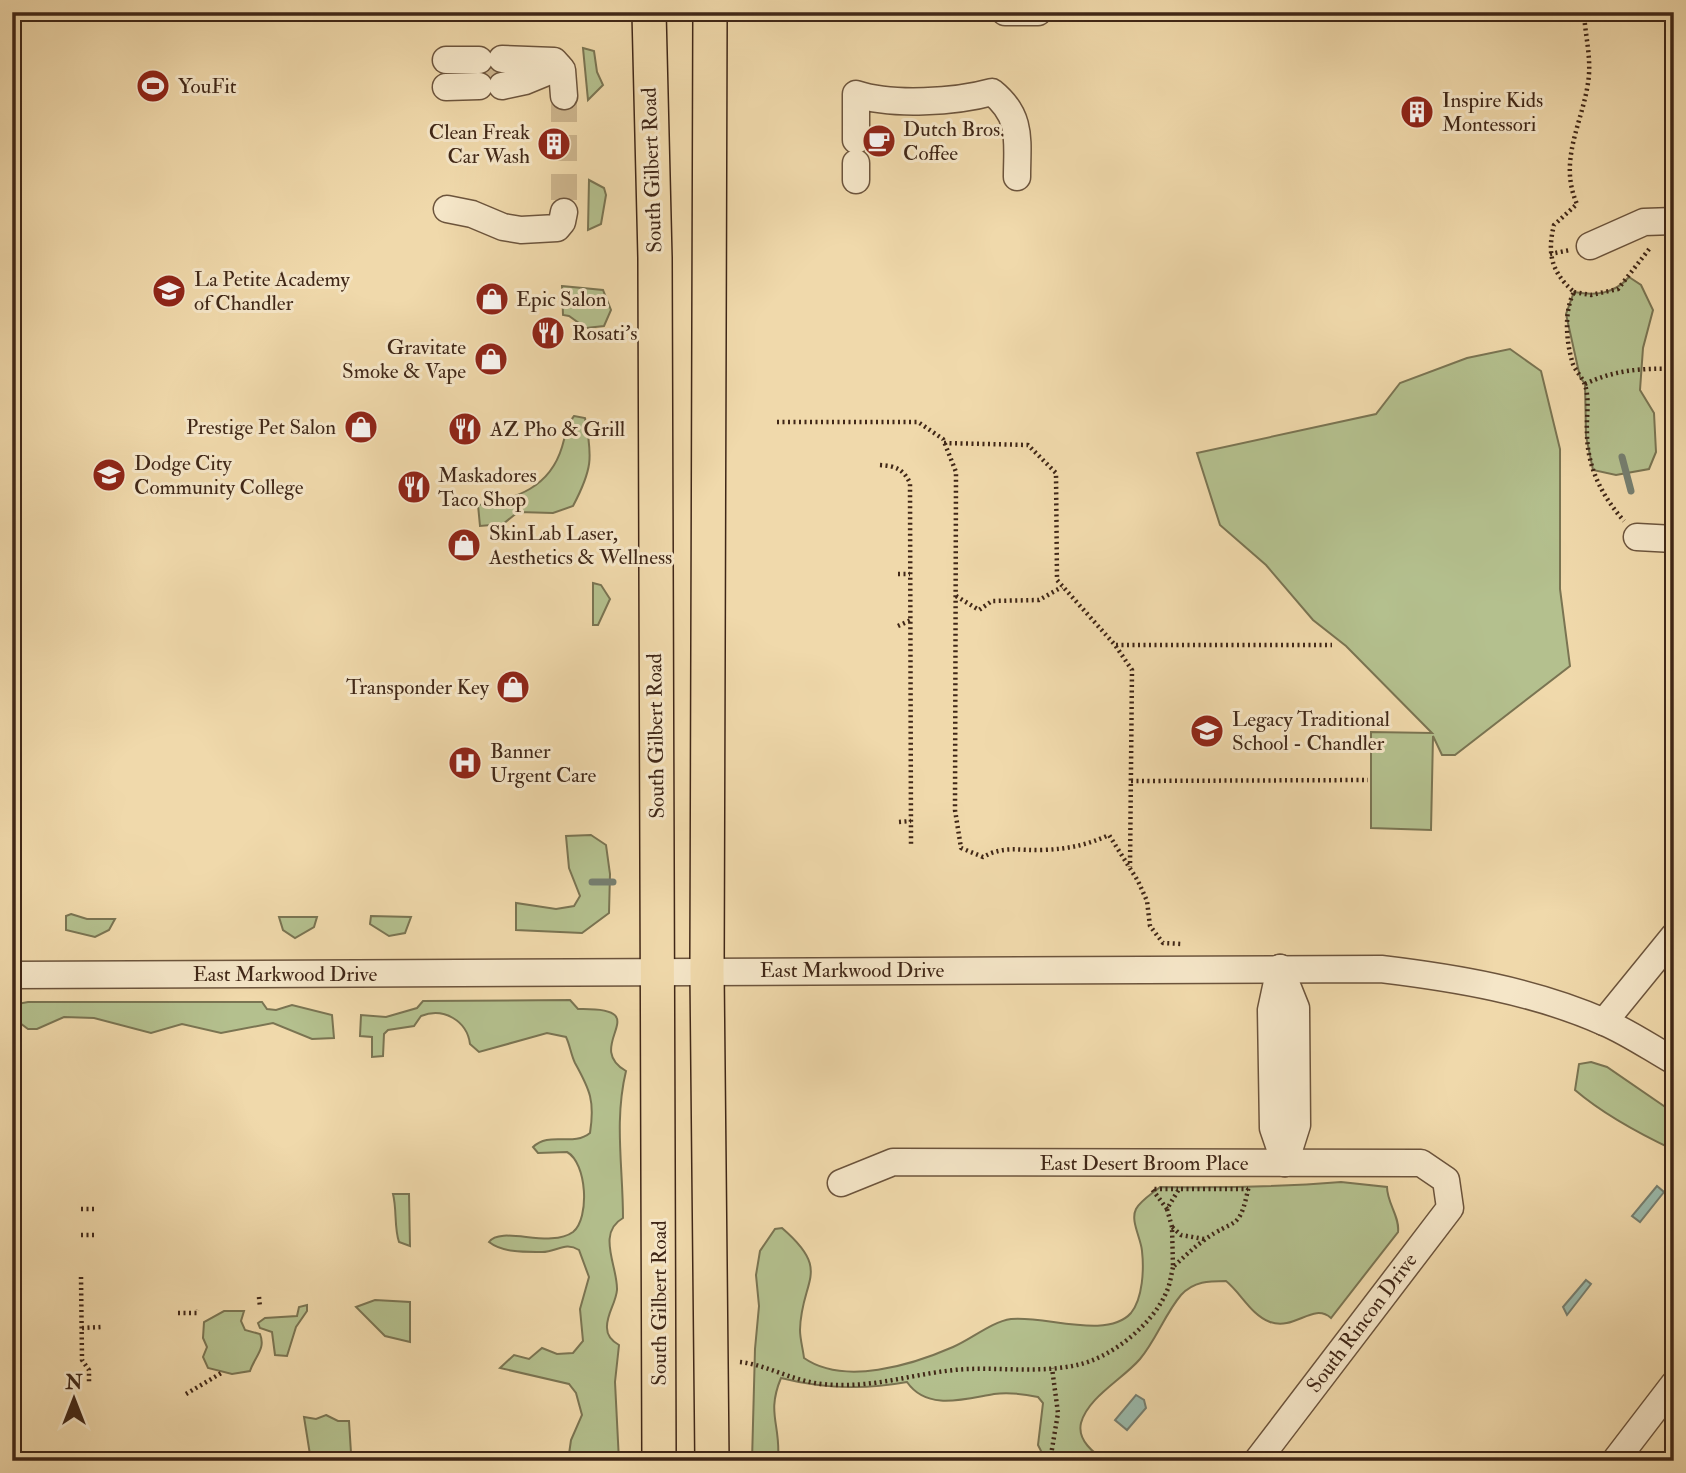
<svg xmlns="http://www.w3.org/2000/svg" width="1686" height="1473" font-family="'IM FELL Double Pica',serif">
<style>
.green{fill:#b4c08e;stroke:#7a7452;stroke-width:2}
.water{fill:#9abaac;stroke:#767f70;stroke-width:2}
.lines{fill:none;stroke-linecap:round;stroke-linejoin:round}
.stream{stroke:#767f70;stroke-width:7}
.minor-tunnel{stroke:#cdb58d;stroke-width:26;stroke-dasharray:26 13;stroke-linecap:butt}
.minor-casing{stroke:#6c543c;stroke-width:29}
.major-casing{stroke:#402717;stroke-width:36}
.path{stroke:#402717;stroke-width:4.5;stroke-dasharray:2 3.5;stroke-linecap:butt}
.minor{stroke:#f5e6c8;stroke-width:26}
.major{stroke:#f0d9ab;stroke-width:33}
.labels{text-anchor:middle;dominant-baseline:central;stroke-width:6;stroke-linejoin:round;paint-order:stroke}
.poi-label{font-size:21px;fill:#402717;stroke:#f5e6c8;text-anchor:start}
.street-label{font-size:21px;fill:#402717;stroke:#f5e6c8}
</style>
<rect width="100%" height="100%" fill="#f0d9ab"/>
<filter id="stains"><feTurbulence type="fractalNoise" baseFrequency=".00286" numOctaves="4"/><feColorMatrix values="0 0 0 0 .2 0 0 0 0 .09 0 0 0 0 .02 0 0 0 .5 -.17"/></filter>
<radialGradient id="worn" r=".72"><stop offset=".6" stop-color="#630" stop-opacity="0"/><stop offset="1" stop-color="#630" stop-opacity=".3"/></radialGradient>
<g class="green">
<path d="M583 48 594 51 597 72 603 85 588 100Z"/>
<path d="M589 180 604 188 606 195 601 224 588 230Z"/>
<path d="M1629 277 1641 285 1653 310 1643 348 1640 390 1654 413 1656 452 1649 469 1616 475 1593 470 1586 436 1585 384 1580 377 1566 314 1574 292C1596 296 1614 294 1629 277Z"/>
<path d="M562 286 603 290 611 310 604 326 586 328 569 316 563 315Z"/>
<path d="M1510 349 1541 371 1560 449V589L1570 666 1455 755H1442L1433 736 1431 830 1371 828V732L1432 733 1346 646 1313 620 1266 565 1220 525 1197 453 1376 414 1400 383 1467 358Z"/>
<path d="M574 416 585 418C593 458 592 470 573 506L553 513 518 512 503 524 480 526 478 505C517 499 550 487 562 447 565 437 567 424 574 416Z"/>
<path d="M593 583 601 585 610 599 598 625H593Z"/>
<path d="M591 835 606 845 610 874 609 913 582 933 516 930V903L556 909 574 906 580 896 569 868 566 836Z"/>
<path d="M71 914 87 919H115L109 930 95 937 66 930V916Z"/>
<path d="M371 916 411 917 405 933 389 936 370 924Z"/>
<path d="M279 917H317L314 927 295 938 283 930Z"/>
<path d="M570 1000 578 1009C660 1007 581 1045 626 1071 614 1121 623 1167 623 1218 596 1233 618 1267 617 1290 616 1303 606 1315 607 1328 607 1336 612 1341 619 1345L615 1382 619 1461H568L571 1440 582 1415 576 1393 569 1384 500 1368 514 1355 529 1359 542 1348 557 1354 573 1353 583 1341 580 1309 589 1277 579 1250C565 1241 557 1252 542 1252 526 1252 503 1253 489 1242 501 1225 550 1249 573 1232 590 1218 587 1163 567 1152L538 1153 533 1147C549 1131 573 1147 590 1133 595 1101 590 1090 575 1063 571 1055 570 1045 566 1037L547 1033 479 1052 470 1044C467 1021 444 1007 421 1016L414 1026 388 1030 384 1034 383 1056 372 1057V1037L360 1036 361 1015 386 1017 417 1008 423 1001Z"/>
<path d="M28 1002H262L267 1009 276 1010 292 1005 332 1015 334 1038 312 1039 273 1023 221 1033 182 1024 151 1033 94 1018 64 1017 37 1029H28L12 1017V1005Z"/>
<path d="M1591 1062 1607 1067 1674 1113V1150C1640 1134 1603 1114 1575 1090L1579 1064Z"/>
<path d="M1341 1182 1387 1187C1387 1203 1400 1217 1398 1232L1331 1318C1313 1302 1295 1331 1270 1322 1251 1315 1241 1293 1226 1281 1209 1281 1194 1281 1181 1295 1165 1314 1156 1340 1140 1359 1123 1379 1088 1397 1081 1423 1077 1440 1094 1454 1107 1461H1052V1457L1043 1455 1038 1445 1043 1403 1038 1397C1024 1394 1009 1392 994 1394 964 1399 927 1411 907 1382 863 1390 824 1389 781 1378 766 1414 781 1424 778 1460L752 1461 755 1349 759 1306 756 1275 760 1251 775 1229 782 1228C833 1272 801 1279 800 1330 800 1339 803 1349 804 1358 844 1386 912 1365 953 1347 972 1339 991 1322 1011 1319 1044 1315 1107 1340 1131 1313 1143 1298 1144 1269 1142 1251 1141 1238 1130 1221 1136 1209 1140 1201 1153 1193 1160 1187 1220 1188 1280 1187 1341 1182Z"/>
<path d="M393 1194H409L410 1246 399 1242C394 1227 397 1210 393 1194Z"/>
<path d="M375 1300 410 1302V1342L385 1336 356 1307Z"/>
<path d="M307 1305V1311L296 1327 287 1356 275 1355 272 1332 260 1328 258 1323 265 1318 297 1316 299 1307Z"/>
<path d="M224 1311H244L241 1321 245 1330 260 1334C266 1349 255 1356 250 1371L232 1374 208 1368 203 1357 207 1347 203 1338 204 1322Z"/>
<path d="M326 1415 338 1421H349L351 1453 335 1461H311L304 1417 316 1419Z"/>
</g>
<g class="water">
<path d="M1657 1186 1664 1192 1640 1222 1632 1216Z"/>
<path d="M1586 1280 1591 1284 1567 1315 1563 1307Z"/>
<path d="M1136 1395 1144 1400 1146 1408 1127 1430 1115 1420Z"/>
</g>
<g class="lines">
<g class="stream">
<path d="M1622 457 1631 491"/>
<path d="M592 882H613"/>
</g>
<g class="minor-tunnel">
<path d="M479 73 502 72"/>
<path d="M564 96V212"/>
</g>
<defs>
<g id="minor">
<path d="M1005 12H1038"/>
<path d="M502 59 554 61 562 70 564 96"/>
<path d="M446 60H479"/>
<path d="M502 86 525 81 559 67"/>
<path d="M446 87 479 86"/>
<path d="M856 140V94C892 106 956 102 992 92 1023 117 1017 141 1017 177"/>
<path d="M856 163V180"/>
<path d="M447 209 472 214 503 227 521 230 557 228 562 222 564 212"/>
<path d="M1590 246 1644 222 1674 221"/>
<path d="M1637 537 1674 539"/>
<path d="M1280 968 1296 1008 1297 1125 1285 1163"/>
<path d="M1280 968 1271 1010 1273 1128 1285 1163"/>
<path d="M12 975 1381 969C1456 978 1534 991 1604 1022 1628 1032 1651 1048 1674 1061"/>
<path d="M1604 1022 1674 936"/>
<path d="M841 1183 893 1162 1421 1163 1446 1180 1450 1208 1257 1461"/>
<path d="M1615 1461 1674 1384"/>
</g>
<g id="major">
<path d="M649 12 655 258 659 1461"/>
<path d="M710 12 707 971 712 1461"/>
</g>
</defs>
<use href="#minor" class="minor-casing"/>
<use href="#major" class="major-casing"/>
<g class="path">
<path d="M1584 12C1585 36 1592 59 1588 83 1582 124 1558 161 1577 204L1554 225C1547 253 1551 272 1574 292 1564 311 1566 340 1572 361 1574 370 1582 376 1585 385 1590 400 1586 418 1587 433 1587 467 1602 496 1624 521"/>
<path d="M1550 254 1570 250"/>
<path d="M1574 292 1591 295 1618 289 1650 248"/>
<path d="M1585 384C1614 370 1642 368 1674 369"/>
<path d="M777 422H918L943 439 956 472 955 810 961 848 983 857C1005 845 1020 851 1043 850 1068 849 1087 845 1109 835L1138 881 1147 901 1150 926 1163 943 1182 944"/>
<path d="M944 443 1028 445 1056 473 1057 580 1115 645 1132 670 1130 867"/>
<path d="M880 465C896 466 903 469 910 483L911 844"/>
<path d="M898 574H910"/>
<path d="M956 596 979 610 992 601 1039 600 1062 587"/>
<path d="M898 626 911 620"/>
<path d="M1116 645H1332"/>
<path d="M1131 781 1368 780"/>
<path d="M899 822 911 821"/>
<path d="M81 1209H97"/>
<path d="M1167 1209 1152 1189H1178"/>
<path d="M1172 1227 1167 1209 1179 1189H1248"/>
<path d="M81 1235H97"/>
<path d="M1204 1239 1181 1235 1172 1227 1173 1267C1183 1258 1192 1249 1203 1241 1236 1216 1239 1234 1249 1185"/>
<path d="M81 1277 82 1360 89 1370V1382"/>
<path d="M259 1297 260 1307"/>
<path d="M178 1313H197L198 1310"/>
<path d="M82 1328 101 1327"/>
<path d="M740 1362C767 1365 793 1381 822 1384 871 1389 907 1375 954 1370 994 1366 1037 1374 1077 1365 1111 1358 1152 1325 1166 1293 1170 1285 1171 1276 1173 1267"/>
<path d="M186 1394 223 1372"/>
<path d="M1050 1461 1058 1413 1052 1368"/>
</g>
<use href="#minor" class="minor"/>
<use href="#major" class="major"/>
</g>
<defs>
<symbol id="stadium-disc" viewBox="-11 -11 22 22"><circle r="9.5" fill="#8f2418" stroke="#f5e6c8"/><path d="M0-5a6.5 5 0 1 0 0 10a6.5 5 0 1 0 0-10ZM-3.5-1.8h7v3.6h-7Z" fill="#fff"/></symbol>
<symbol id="building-disc" viewBox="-11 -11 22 22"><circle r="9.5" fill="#8f2418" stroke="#f5e6c8"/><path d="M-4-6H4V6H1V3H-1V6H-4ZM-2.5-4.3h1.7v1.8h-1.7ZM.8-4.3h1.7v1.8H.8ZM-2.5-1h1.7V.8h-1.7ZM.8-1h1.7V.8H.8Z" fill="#fff"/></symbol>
<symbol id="cafe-disc" viewBox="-11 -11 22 22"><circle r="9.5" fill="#8f2418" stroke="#f5e6c8"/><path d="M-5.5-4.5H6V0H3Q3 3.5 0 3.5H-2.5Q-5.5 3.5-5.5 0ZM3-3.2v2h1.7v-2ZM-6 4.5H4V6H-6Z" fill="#fff"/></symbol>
<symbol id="school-disc" viewBox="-11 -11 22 22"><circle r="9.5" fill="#8f2418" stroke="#f5e6c8"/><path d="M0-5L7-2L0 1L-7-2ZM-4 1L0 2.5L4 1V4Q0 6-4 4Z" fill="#fff"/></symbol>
<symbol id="shop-disc" viewBox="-11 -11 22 22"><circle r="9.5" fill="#8f2418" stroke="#f5e6c8"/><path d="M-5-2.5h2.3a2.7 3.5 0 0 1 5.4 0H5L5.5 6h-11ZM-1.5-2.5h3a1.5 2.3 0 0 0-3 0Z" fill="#fff"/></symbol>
<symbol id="restaurant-disc" viewBox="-11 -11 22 22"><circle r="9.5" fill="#8f2418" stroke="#f5e6c8"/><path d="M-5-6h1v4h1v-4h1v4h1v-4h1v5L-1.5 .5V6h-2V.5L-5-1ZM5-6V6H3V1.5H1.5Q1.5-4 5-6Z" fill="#fff"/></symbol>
<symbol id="university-disc" viewBox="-11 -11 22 22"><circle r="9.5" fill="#8f2418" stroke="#f5e6c8"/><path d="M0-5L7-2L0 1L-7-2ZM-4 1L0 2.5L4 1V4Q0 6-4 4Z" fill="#fff"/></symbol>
<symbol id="hospital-disc" viewBox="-11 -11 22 22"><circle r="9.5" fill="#8f2418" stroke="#f5e6c8"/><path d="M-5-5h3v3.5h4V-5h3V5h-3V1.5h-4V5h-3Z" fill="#fff"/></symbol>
</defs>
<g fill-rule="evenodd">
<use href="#stadium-disc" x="134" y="67" width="38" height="38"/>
<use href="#building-disc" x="1398" y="93" width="38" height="38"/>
<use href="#cafe-disc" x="860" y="122" width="38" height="38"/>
<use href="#building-disc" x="535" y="125" width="38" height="38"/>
<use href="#school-disc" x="150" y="272" width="38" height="38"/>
<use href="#shop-disc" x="473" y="280" width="38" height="38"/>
<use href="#restaurant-disc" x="529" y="314" width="38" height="38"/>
<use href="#shop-disc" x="472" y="340" width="38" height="38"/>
<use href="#shop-disc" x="342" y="408" width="38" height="38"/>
<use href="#restaurant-disc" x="446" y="410" width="38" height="38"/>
<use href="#university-disc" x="90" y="456" width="38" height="38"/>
<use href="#restaurant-disc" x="395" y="468" width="38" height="38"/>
<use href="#shop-disc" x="445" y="526" width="38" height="38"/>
<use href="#shop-disc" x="494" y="668" width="38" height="38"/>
<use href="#school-disc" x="1188" y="712" width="38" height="38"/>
<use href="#hospital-disc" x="446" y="744" width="38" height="38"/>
</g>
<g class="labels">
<g class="poi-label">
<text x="178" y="86">YouFit</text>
<text x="1442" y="100">Inspire Kids<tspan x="1442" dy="24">Montessori</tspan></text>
<text x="903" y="129">Dutch Bros.<tspan x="903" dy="24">Coffee</tspan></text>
<text x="530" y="132" text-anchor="end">Clean Freak<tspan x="530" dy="24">Car Wash</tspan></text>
<text x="194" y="279">La Petite Academy<tspan x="194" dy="24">of Chandler</tspan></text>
<text x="516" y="299">Epic Salon</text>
<text x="572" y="333">Rosati's</text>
<text x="466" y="347" text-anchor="end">Gravitate<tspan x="466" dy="24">Smoke &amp; Vape</tspan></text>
<text x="336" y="427" text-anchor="end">Prestige Pet Salon</text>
<text x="490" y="429">AZ Pho &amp; Grill</text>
<text x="134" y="463">Dodge City<tspan x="134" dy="24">Community College</tspan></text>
<text x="438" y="475">Maskadores<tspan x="438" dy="24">Taco Shop</tspan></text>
<text x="489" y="533">SkinLab Laser,<tspan x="489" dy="24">Aesthetics &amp; Wellness</tspan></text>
<text x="489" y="687" text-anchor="end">Transponder Key</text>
<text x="1232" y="719">Legacy Traditional<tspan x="1232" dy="24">School - Chandler</tspan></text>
<text x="490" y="751">Banner<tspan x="490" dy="24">Urgent Care</tspan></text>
</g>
<g class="street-label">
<text transform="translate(652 170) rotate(-92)">South Gilbert Road</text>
<text transform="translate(656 736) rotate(-91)">South Gilbert Road</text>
<text x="852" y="970">East Markwood Drive</text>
<text x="285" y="974">East Markwood Drive</text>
<text x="1144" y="1163">East Desert Broom Place</text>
<text transform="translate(659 1303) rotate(-90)">South Gilbert Road</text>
<text transform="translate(1362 1323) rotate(-53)">South Rincon Drive</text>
</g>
</g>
<rect width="1686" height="1473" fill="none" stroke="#f0d9ab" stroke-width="42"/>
<rect x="14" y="14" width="1658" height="1445" fill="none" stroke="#402717" stroke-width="3.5"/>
<rect x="21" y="21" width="1644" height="1431" fill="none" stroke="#402717" stroke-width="2"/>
<g transform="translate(74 1399)" stroke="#f5e6c8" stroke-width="5" paint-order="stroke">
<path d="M0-5L12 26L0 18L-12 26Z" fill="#402717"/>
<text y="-10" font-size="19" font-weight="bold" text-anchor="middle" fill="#402717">N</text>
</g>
<rect width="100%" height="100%" filter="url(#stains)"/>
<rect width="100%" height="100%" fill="url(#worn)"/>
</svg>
